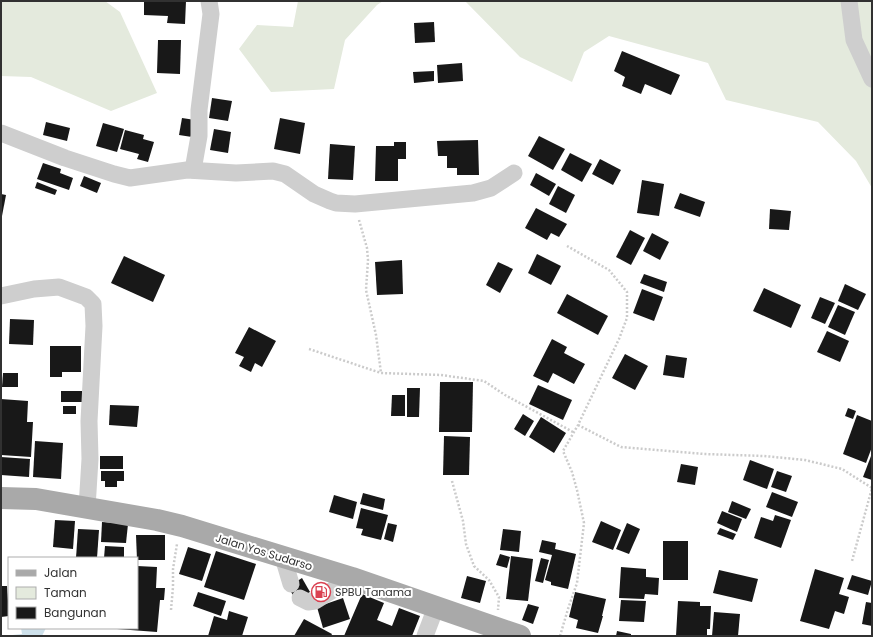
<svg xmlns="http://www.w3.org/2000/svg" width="873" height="637" font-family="Poppins,sans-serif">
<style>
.green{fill:#e4eadd}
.water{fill:#cee1eb}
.building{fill:#181818}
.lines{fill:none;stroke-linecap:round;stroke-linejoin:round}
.path{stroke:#cbcbcb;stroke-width:2.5;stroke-dasharray:2 2;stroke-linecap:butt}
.minor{stroke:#cecece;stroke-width:17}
.major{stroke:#a9a9a9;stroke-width:22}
.labels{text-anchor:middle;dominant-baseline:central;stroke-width:4;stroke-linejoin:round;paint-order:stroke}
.street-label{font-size:11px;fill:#313131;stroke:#fff}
.poi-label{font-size:11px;fill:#313131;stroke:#fff;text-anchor:start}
</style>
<rect width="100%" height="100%" fill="#fff"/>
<g class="green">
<path d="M1 1H105L120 12 157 93 111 111 31 77 1 76Z"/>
<path d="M298 1H383L377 5 345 40 334 89 271 92 239 49 257 25 293 27Z"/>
<path d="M465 1H872V188L856 161 818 122 726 100 708 63 609 36 584 52 572 82 520 57Z"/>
</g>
<path class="water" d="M21 628H46L42 636H3L22 634Z"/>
<g class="building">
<path d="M144 1H186L185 24 167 23 168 16 144 15Z"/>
<path d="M434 22 435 42 415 43 414 23Z"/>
<path d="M158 40H181L180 74 157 73Z"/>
<path d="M622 51 680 75 671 95 645 84 641 94 622 86 625 77 614 71Z"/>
<path d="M462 63 463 81 438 83 437 65Z"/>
<path d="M434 71V81L414 83 413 72Z"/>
<path d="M212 98 232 101 228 121 209 118Z"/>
<path d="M182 118 195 120 192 137 179 135Z"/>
<path d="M280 118 305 123 300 154 274 149Z"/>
<path d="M46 122 70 128 67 141 43 135Z"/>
<path d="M103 123 124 129 117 152 96 146Z"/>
<path d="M214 129 231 132 228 153 210 150Z"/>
<path d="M125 130 144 135 143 139 154 142 148 162 137 159 139 154 120 149Z"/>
<path d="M539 136 565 149 553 170 528 156Z"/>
<path d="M478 140 479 175H457V168H447V156H438L437 141Z"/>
<path d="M394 142H406V159H398V181H375L376 146H394Z"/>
<path d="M330 144 355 146 353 180 328 179Z"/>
<path d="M570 153 592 164 582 182 561 170Z"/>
<path d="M600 159 621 170 613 185 592 174Z"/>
<path d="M43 163 61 169 60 173 73 178 69 190 37 179Z"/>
<path d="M536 173 556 184 549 196 530 185Z"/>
<path d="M84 176 101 183 97 193 80 186Z"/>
<path d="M642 180 664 184 659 216 637 213Z"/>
<path d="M37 182 57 190 55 195 35 188Z"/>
<path d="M558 186 575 195 566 213 549 204Z"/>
<path d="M680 193 705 202 700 217 674 208Z"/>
<path d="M1 194 6 195 2 216H1Z"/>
<path d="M536 208 567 224 559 237 551 233 547 240 525 228Z"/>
<path d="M770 209 791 211 789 230 769 229Z"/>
<path d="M630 230 645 238 631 265 616 257Z"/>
<path d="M652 233 669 242 660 260 643 251Z"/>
<path d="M537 254 561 266 551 285 528 273Z"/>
<path d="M124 256 165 275 153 302 111 283Z"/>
<path d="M402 260 403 294 377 295 375 262Z"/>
<path d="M498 262 513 269 500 293 486 285Z"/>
<path d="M644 274 667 282 664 292 640 283Z"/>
<path d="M845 284 866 294 858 310 838 301Z"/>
<path d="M764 288 801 305 791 328 753 311Z"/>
<path d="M642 289 663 297 654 321 633 313Z"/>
<path d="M567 294 608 316 598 335 557 313Z"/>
<path d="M820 297 835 303 825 324 811 318Z"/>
<path d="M838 305 855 312 845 335 828 327Z"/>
<path d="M10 319 34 320 33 345 9 344Z"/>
<path d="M249 327 276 341 262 367 255 363 251 372 239 366 244 357 235 353Z"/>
<path d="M827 331 849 341 840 362 817 352Z"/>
<path d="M552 339 567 347 564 353 585 364 574 384 553 373 548 383 533 376Z"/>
<path d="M50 346H81V372H62V377H50Z"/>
<path d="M625 354 648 366 635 390 612 378Z"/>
<path d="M666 355 687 358 684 378 663 375Z"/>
<path d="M3 373H18V387H2Z"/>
<path d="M440 382H473L472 432H439Z"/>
<path d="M538 385 572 400 563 420 529 404Z"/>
<path d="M407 388H420L419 417H407Z"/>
<rect x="61" y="391" width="21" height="11"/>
<path d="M392 395H405V416H391Z"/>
<path d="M1 399 28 401 27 422H33L31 457 1 455Z"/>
<path d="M110 405 139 406 137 427 109 425Z"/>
<rect x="63" y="406" width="13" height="8"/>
<path d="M848 408 856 411 853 419 845 416Z"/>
<path d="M523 414 534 421 525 436 514 429Z"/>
<path d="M857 415 872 421V447L866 463 843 454Z"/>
<path d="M541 417 566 433 554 453 529 437Z"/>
<path d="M444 436 470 437 469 475H443Z"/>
<path d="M35 441 63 443 61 479 33 477Z"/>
<rect x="100" y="456" width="23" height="13"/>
<path d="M871 456H872V480L863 477Z"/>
<path d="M1 457 30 459 29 477 1 475Z"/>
<path d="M750 460 774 469 767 489 743 480Z"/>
<path d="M681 464 698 467 695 485 677 482Z"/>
<path d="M101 471H124V481H117V487H105V481H101Z"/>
<path d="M777 471 792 476 786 492 771 487Z"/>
<path d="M772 492 798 502 792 517 766 507Z"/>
<path d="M363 493 385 499 383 510 360 504Z"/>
<path d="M334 495 357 502 353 519 329 512Z"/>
<path d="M732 501 751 509 746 519 728 512Z"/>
<path d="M361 508 388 515 381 540 361 535 363 529 356 528Z"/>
<path d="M722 511 742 519 737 532 717 523Z"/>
<path d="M775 515 791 520 781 548 754 538 761 517 773 521Z"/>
<path d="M55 520 75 521 73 549 53 547Z"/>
<path d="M601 521 621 530 613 550 592 542Z"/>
<path d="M102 522 128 524 126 543 101 542Z"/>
<path d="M388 523 397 525 393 542 384 539Z"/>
<path d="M627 523 640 529 629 554 616 549Z"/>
<path d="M720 528 736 534 733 540 717 534Z"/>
<path d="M78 529 99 530 97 558H76Z"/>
<path d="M503 529 521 531 519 552 500 550Z"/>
<path d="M136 535H165V560H137Z"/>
<path d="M542 540 556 543 555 549 576 554 568 589 551 585V582L545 580 552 555 539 552Z"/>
<rect x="663" y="541" width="25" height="39"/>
<path d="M105 546 124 547V558H104Z"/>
<path d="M188 547 211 554 202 581 179 574Z"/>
<path d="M216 551 256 564 244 600 204 587Z"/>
<path d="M500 554 510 557 507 568 496 565Z"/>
<path d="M511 556 533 559 528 601 506 599Z"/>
<path d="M541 558 549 560 543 583 535 581Z"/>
<path d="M137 566 157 567 156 588H165L164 600H160L157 632 117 629V628H137Z"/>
<path d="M621 567 646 569V577L659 578 658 595 645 594 644 599 619 598Z"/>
<path d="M815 569 844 578 839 594 849 597 844 614 835 611 829 629 800 621Z"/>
<path d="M719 570 758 579 752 602 713 593Z"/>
<path d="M852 575 872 581 868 595 847 589Z"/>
<path d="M467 576 486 581 480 603 461 598Z"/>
<path d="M302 578 310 592 296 600 288 587Z"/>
<path d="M1 586H7L9 616 1 617Z"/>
<path d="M198 592 226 601 221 616 193 606Z"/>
<path d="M575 592 606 599 602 616 580 611 603 616 598 633 576 628 578 620 569 617Z"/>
<path d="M362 594 384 603 377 620 392 626 399 608 420 616 412 636H344Z"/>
<path d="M343 598 350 619 323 628 317 607Z"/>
<path d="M621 600 646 601 644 622 619 621Z"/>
<path d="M678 601 700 602V606H711L710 629H707V636H676Z"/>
<path d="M866 602 872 603V626L862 624Z"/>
<path d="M528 604 539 607 533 624 522 620Z"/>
<path d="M229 611 248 617 242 636H208L214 616 227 620Z"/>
<path d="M714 612 740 614 738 636H712Z"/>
<path d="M304 619 332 634 331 636H294Z"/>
<path d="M617 631 631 634V636H616Z"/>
</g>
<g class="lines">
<g class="path">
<path d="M359 220 367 248 368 260 366 290 376 335 381 373"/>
<path d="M309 349 381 373 441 375 484 381 505 395 573 432"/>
<path d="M578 425 621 447 704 454 764 456 805 460 842 469 872 488 852 561"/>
<path d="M452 481 463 521 466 544 474 566 489 580 499 597 498 610"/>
<path d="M171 610 173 587V569L177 544"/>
<path d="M560 636 568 609 577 583 584 523 577 490 572 472 563 451 578 425 619 339 627 318V292L609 270 567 246"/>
</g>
<g class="minor">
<path d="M849 1 854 40 872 79"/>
<path d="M1 133 65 158 114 174 130 178 187 170 236 173 273 171 285 174 314 194 330 201 336 203 355 204 473 193 491 188 514 173"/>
<path d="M193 170 199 136V110L211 14 209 1"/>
<path d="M1 296 34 289 59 287 86 297 93 304 94 326 89 421 90 459 87 508"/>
<path d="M283 557 291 584"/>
<path d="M300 598 308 602 315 601 352 578"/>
<path d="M425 636 436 607"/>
</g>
<path class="major" d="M1 498 36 499 157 520 182 526 352 578 520 636"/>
</g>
<defs>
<symbol id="fuel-ring" viewBox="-11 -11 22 22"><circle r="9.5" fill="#fff" stroke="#da4151" stroke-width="1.5"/><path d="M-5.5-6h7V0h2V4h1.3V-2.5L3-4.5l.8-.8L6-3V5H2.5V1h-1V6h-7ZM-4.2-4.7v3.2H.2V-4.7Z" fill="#da4151"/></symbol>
</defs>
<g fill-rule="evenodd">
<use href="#fuel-ring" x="310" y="581" width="22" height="22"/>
</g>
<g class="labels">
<g class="street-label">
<text transform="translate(264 552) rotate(17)">Jalan Yos Sudarso</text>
</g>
<g class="poi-label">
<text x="335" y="592">SPBU Tanama</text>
</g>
</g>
<rect width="873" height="637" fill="none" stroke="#313131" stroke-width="4"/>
<rect x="8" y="557" width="130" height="72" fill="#ffffff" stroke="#adadad"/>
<rect x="16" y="570" width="20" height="6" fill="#a9a9a9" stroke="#adadad"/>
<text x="44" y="577" font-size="12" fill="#313131">Jalan</text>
<rect x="16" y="587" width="20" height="12" fill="#e4eadd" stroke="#adadad"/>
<text x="44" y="597" font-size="12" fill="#313131">Taman</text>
<rect x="16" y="607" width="20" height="12" fill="#181818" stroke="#adadad"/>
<text x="44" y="617" font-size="12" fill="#313131">Bangunan</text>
</svg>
